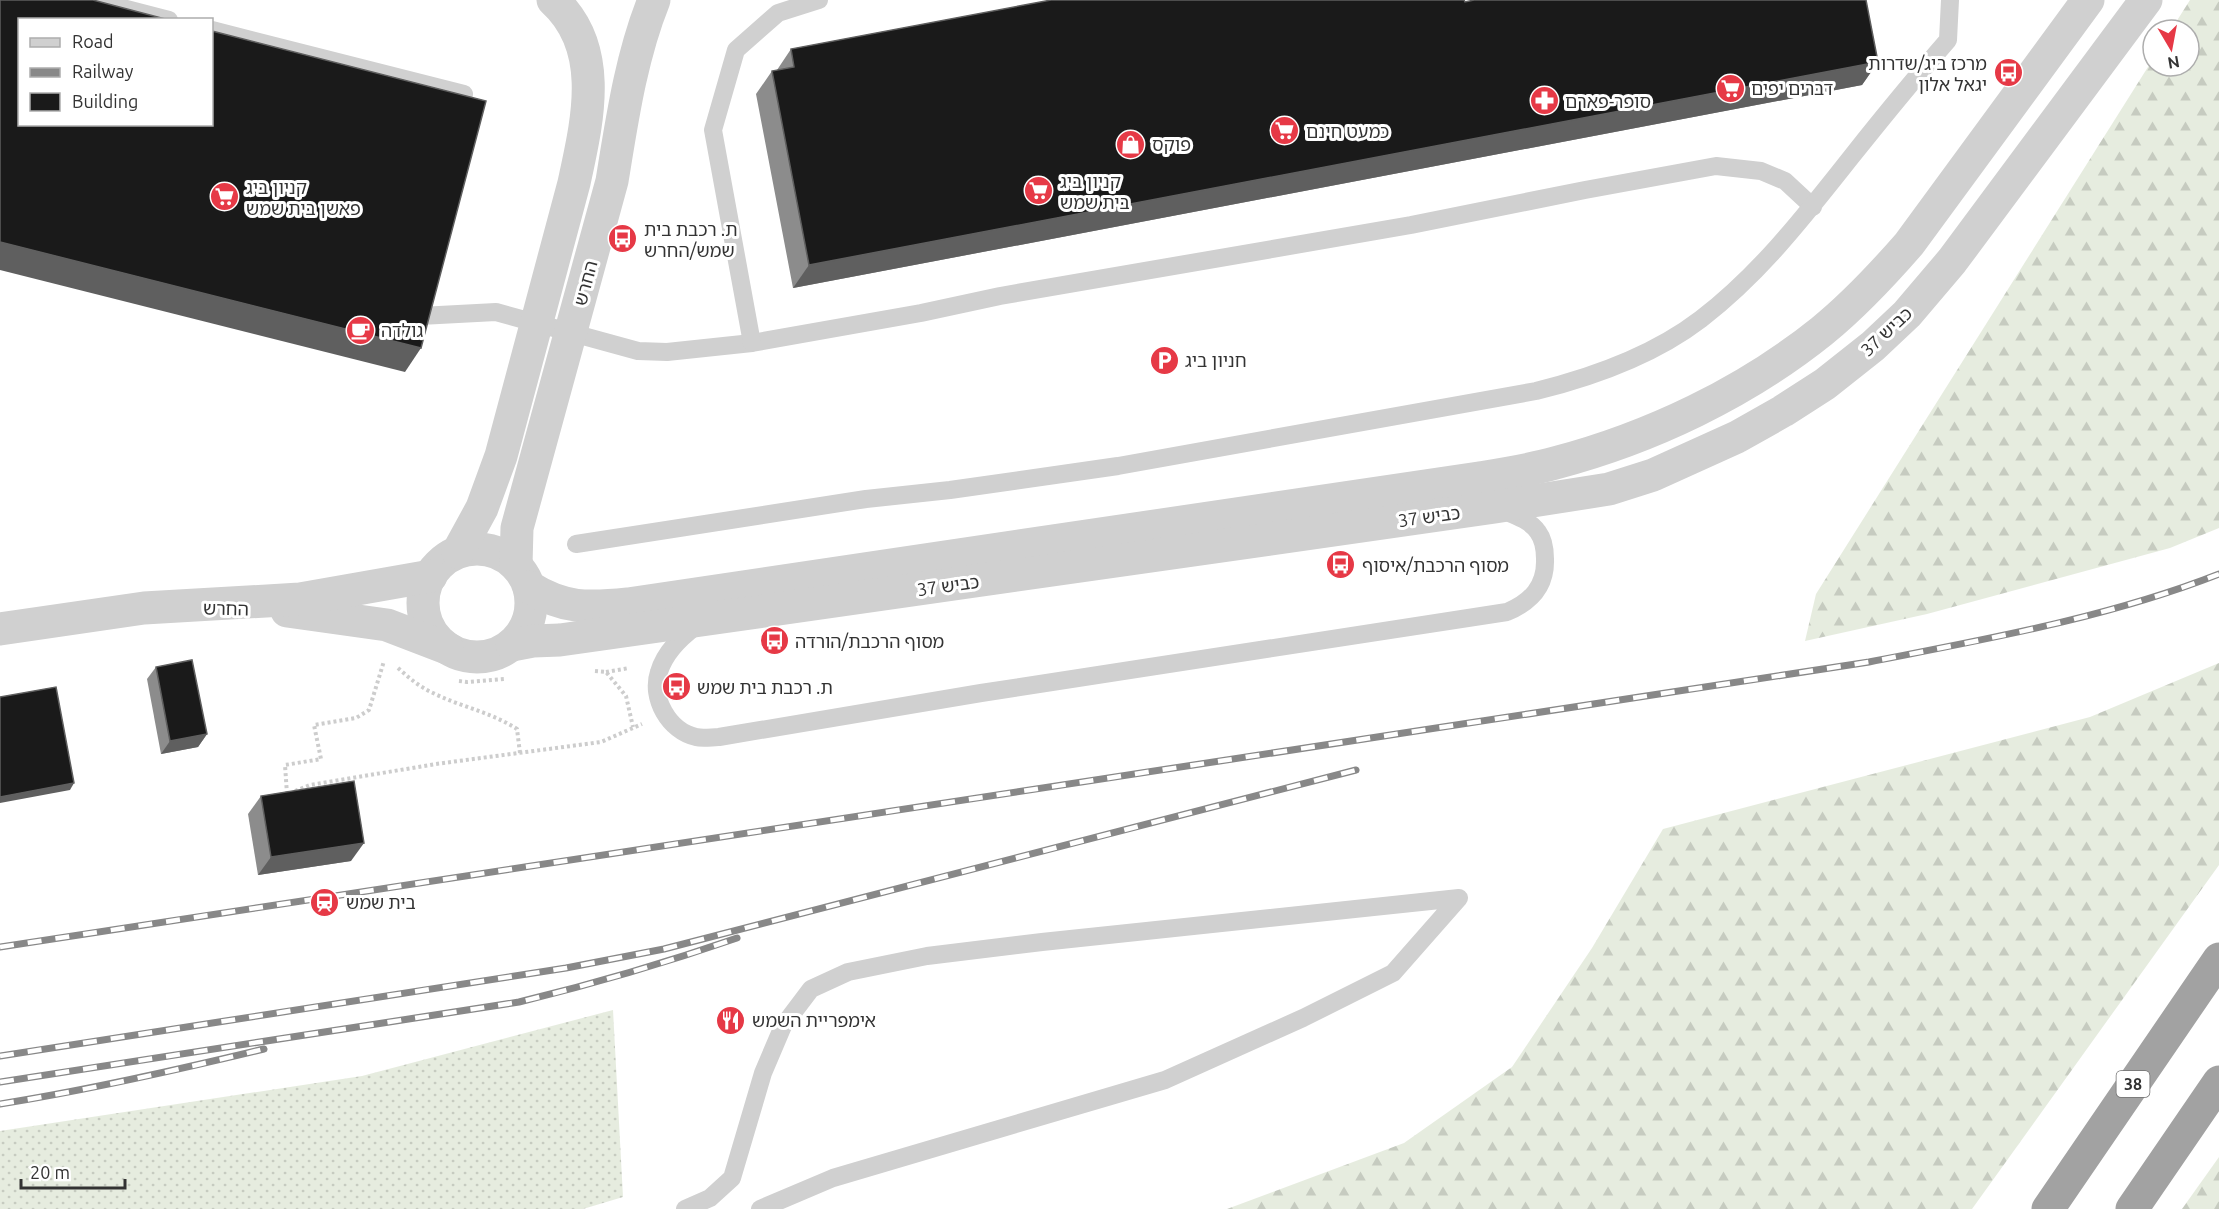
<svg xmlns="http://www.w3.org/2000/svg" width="2219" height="1209" font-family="Ubuntu,'Noto Sans Hebrew',sans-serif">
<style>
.grass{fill:url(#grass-dots)}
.forest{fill:url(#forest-firs)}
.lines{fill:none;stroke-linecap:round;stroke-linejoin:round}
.path{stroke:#cdcdcd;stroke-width:4;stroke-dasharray:3 3;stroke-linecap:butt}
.service{stroke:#d0d0d0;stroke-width:18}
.minor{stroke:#d0d0d0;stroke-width:33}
.trunk{stroke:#a2a2a2;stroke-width:33}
.rail-casing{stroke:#888;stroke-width:7}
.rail{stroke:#fff;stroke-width:4.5;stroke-dasharray:14;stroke-linecap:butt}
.wall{fill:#8c8c8c}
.shaded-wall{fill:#5f5f5f}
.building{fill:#1a1a1a;stroke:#5f5f5f;stroke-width:1.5}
.labels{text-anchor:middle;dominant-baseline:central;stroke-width:6;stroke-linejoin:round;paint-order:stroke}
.shield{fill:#fff;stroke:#707070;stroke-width:1.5}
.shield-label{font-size:16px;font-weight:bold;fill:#333}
.poi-label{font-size:18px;fill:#333;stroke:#fff;text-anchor:start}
.street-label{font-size:18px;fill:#333;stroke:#fff}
</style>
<defs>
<pattern id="grass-dots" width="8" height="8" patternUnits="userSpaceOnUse" patternTransform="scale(1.5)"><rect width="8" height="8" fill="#e6ecdf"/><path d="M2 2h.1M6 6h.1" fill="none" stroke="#c6cbc0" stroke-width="1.8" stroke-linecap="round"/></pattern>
<pattern id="forest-firs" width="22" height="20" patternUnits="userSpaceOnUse" patternTransform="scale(1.5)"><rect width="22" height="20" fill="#e6ecdf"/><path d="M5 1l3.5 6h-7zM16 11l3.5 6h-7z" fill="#c6cbc0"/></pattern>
</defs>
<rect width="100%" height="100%" fill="#fff"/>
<path class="grass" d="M613 1010 623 1197 583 1209H0V1131L362 1076Z"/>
<g class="forest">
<path d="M2190 0H2219V528L2170 548 1927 614 1805 641 1816 594 2153 59V66H2189V30H2171Z"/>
<path d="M2219 663V865L1972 1209H1227L1404 1143 1512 1067 1592 948 1663 829 2090 717Z"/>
<path d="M2219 1157V1209H2182Z"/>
</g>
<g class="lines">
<g class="path">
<path d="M398 668C409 678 420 687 433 693 461 707 491 712 517 729L520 753"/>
<path d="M595 671 606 672 626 696 633 727"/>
<path d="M606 672 629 668"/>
<path d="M459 681 467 682 505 679"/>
<path d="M295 791 310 785 436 764 601 742 642 724"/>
<path d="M287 794 285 765 321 759 314 725 356 718 369 710 384 661"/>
</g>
<g class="service">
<path d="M92 0 169 20"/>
<path d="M212 30 464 94"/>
<path d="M420 316 496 312 638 351 667 352 752 343 921 313 1000 296 1411 225 1585 190 1716 166 1761 171 1785 181 1813 207"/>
<path d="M752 343 713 130 736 50 778 13 819 0"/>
<path d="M576 544 866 499 950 490 1118 466 1536 391C1593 377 1654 355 1701 319 1761 273 1806 214 1852 156 1883 117 1915 78 1948 40L1950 0"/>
<path d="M696 626C680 638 665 652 659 672 650 698 669 731 696 737 703 739 712 737 719 737L981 693 1507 612C1531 602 1546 586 1545 559 1545 549 1544 540 1538 532 1530 520 1514 515 1502 510"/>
<path d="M685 1209 710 1198 732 1178 763 1073 783 1026 811 989 848 972 927 956 1042 942 1459 898 1393 973 1303 1018 1165 1080 833 1178 760 1209"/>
</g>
<g class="minor">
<circle cx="477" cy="603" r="54"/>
<path d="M458 552 482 508 501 456 574 183C587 122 606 48 553 0"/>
<path d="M516 565 517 528 612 181C622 120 631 57 654 0"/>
<path d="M529 587C564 609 588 608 628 604L1479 478C1504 474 1530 470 1555 463 1650 438 1745 393 1822 331 1854 305 1882 275 1909 244L2088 0"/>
<path d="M287 611 387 625 447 648"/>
<path d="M0 629 144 608 300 599 431 576"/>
<path d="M512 645 533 641 560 640 1495 507 1609 489 1653 475 1737 437 1783 411 1825 384 1873 346 1907 314 1952 261 2146 0"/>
</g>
<g class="trunk">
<path d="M2048 1209 2219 959"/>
<path d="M2132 1209 2219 1082"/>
</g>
<defs>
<g id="rail">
<path d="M0 947 1869 662C1986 639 2107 618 2219 574"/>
<path d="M0 1056 566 968 664 949 1356 770"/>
<path d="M0 1082 519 1002C593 984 665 963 737 938"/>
<path d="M0 1104C89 1090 177 1070 264 1049"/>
</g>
</defs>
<use href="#rail" class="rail-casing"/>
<use href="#rail" class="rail"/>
</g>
<g class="wall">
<path d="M1465 2 1878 62 1862 85 793 288 756 94 772 71 777 70 791 49Z"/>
<path d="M156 667 207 734 198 747 161 754 147 679Z"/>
<path d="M261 796 351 861 258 875 248 814Z"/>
</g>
<g class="shaded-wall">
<path d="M1878 62 1862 85 793 288 809 265Z"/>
<path d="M0 242 421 348 405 372 0 270Z"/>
<path d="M207 734 198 747 161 754 170 741Z"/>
<path d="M74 783 70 790 0 803V797Z"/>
<path d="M364 843 351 861 258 875 271 857Z"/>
</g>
<g class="building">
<path d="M0 0H93L169 20H20V124H212V31L486 101 421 348 0 242Z"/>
<path d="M1051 0H1464L1465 2 1474 0H1866L1878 62 809 265 772 71 794 67 791 49Z"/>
<path d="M192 660 207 734 170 741 156 667Z"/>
<path d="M56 687 74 783 0 797V697Z"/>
<path d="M354 781 364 843 271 857 261 796Z"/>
</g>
<defs>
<symbol id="bus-disc" viewBox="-11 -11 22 22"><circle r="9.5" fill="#e63946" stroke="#fff"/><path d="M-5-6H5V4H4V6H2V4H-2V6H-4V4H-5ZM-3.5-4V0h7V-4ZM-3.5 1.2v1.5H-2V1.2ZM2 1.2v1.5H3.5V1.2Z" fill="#fff"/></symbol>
<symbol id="supermarket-disc" viewBox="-11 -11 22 22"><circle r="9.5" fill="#e63946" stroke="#fff"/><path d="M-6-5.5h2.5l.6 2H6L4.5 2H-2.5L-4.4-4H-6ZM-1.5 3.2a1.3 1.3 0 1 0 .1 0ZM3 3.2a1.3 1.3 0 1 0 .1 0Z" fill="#fff"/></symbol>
<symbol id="pharmacy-disc" viewBox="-11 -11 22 22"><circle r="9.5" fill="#e63946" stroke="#fff"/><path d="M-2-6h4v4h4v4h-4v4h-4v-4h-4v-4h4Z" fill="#fff"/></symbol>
<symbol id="shop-disc" viewBox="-11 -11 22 22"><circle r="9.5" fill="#e63946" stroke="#fff"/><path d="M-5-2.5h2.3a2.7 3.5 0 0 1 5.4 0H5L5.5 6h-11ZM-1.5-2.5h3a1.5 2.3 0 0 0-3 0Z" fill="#fff"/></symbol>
<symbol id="cafe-disc" viewBox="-11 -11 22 22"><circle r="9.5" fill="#e63946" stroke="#fff"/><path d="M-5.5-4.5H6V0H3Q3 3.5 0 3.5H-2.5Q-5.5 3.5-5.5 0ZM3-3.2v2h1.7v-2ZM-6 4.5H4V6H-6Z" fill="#fff"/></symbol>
<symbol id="parking-disc" viewBox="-11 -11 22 22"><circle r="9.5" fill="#e63946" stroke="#fff"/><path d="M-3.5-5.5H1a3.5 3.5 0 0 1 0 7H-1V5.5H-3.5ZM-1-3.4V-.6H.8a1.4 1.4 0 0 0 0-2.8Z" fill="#fff"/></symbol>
<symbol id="station-disc" viewBox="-11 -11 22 22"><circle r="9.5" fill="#e63946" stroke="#fff"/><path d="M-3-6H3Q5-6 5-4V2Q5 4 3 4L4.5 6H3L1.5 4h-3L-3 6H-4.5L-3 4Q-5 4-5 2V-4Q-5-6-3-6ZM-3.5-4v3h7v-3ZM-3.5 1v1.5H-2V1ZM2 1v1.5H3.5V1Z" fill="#fff"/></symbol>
<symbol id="restaurant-disc" viewBox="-11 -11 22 22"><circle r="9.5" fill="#e63946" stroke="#fff"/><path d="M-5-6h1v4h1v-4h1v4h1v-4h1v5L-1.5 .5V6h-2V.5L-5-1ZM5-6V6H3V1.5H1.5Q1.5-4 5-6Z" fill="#fff"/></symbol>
</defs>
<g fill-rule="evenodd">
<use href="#bus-disc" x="1992" y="56" width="33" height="33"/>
<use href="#supermarket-disc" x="1714" y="72" width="33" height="33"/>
<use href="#pharmacy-disc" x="1528" y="84" width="33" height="33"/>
<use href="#supermarket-disc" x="1268" y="114" width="33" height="33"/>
<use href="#shop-disc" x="1114" y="128" width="33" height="33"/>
<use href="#supermarket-disc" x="1022" y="174" width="33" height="33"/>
<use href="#supermarket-disc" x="208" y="180" width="33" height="33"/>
<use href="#bus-disc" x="606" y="222" width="33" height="33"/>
<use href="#cafe-disc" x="344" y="314" width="33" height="33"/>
<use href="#parking-disc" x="1148" y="344" width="33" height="33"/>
<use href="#bus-disc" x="1324" y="548" width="33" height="33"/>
<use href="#bus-disc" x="758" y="624" width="33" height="33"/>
<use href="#bus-disc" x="660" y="670" width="33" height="33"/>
<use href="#station-disc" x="308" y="886" width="33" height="33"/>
<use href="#restaurant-disc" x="714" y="1004" width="33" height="33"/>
</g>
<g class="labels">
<rect class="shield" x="2116.5" y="1071" width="33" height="26" rx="4.5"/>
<g class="shield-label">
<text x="2133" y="1084">38</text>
</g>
<g class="poi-label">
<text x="1987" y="63" text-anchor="end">מרכז ביג/שדרות<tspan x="1987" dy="21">יגאל אלון</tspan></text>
<text x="1751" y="88">דברים יפים</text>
<text x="1565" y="101">סופר-פארם</text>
<text x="1306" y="131">כמעט חינם</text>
<text x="1152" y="144">פוקס</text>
<text x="1060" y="181">קניון ביג<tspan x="1060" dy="21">בית שמש</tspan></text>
<text x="246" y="187">קניון ביג<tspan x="246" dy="21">פאשן בית שמש</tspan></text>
<text x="644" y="229">ת. רכבת בית<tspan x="644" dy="21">שמש/החרש</tspan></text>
<text x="381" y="330">גולדה</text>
<text x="1185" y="360">חניון ביג</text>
<text x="1362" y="565">מסוף הרכבת/איסוף</text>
<text x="795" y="641">מסוף הרכבת/הורדה</text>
<text x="697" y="687">ת. רכבת בית שמש</text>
<text x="346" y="902">בית שמש</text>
<text x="752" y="1020">אימפריית השמש</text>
</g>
<g class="street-label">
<text transform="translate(585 283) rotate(-75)">החרש</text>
<text transform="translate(1886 331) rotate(-43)">כביש 37</text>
<text transform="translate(1429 516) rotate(-8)">כביש 37</text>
<text transform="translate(948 585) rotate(-8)">כביש 37</text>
<text transform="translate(226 608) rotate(1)">החרש</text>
</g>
</g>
<rect x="18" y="18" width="195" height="108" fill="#ffffff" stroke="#adadad" stroke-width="1.5"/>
<rect x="30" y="38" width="30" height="9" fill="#d0d0d0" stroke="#adadad" stroke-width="1.5"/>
<text x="72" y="48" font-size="18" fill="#333333">Road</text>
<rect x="30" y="68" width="30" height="9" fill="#888888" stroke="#adadad" stroke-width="1.5"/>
<text x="72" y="78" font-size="18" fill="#333333">Railway</text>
<rect x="30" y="93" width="30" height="18" fill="#1a1a1a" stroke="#adadad" stroke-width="1.5"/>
<text x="72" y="108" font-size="18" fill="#333333">Building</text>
<g transform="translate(2171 48) rotate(170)"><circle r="28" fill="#ffffff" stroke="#adadad" stroke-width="1.5"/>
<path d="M0-4.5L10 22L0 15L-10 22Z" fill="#e63946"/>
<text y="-9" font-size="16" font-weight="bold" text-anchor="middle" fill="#333333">N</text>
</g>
<path d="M21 1179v9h104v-9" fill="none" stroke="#333333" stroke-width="3"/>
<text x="30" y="1179" font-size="18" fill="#333333" stroke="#ffffff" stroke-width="4.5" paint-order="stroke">20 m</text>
</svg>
